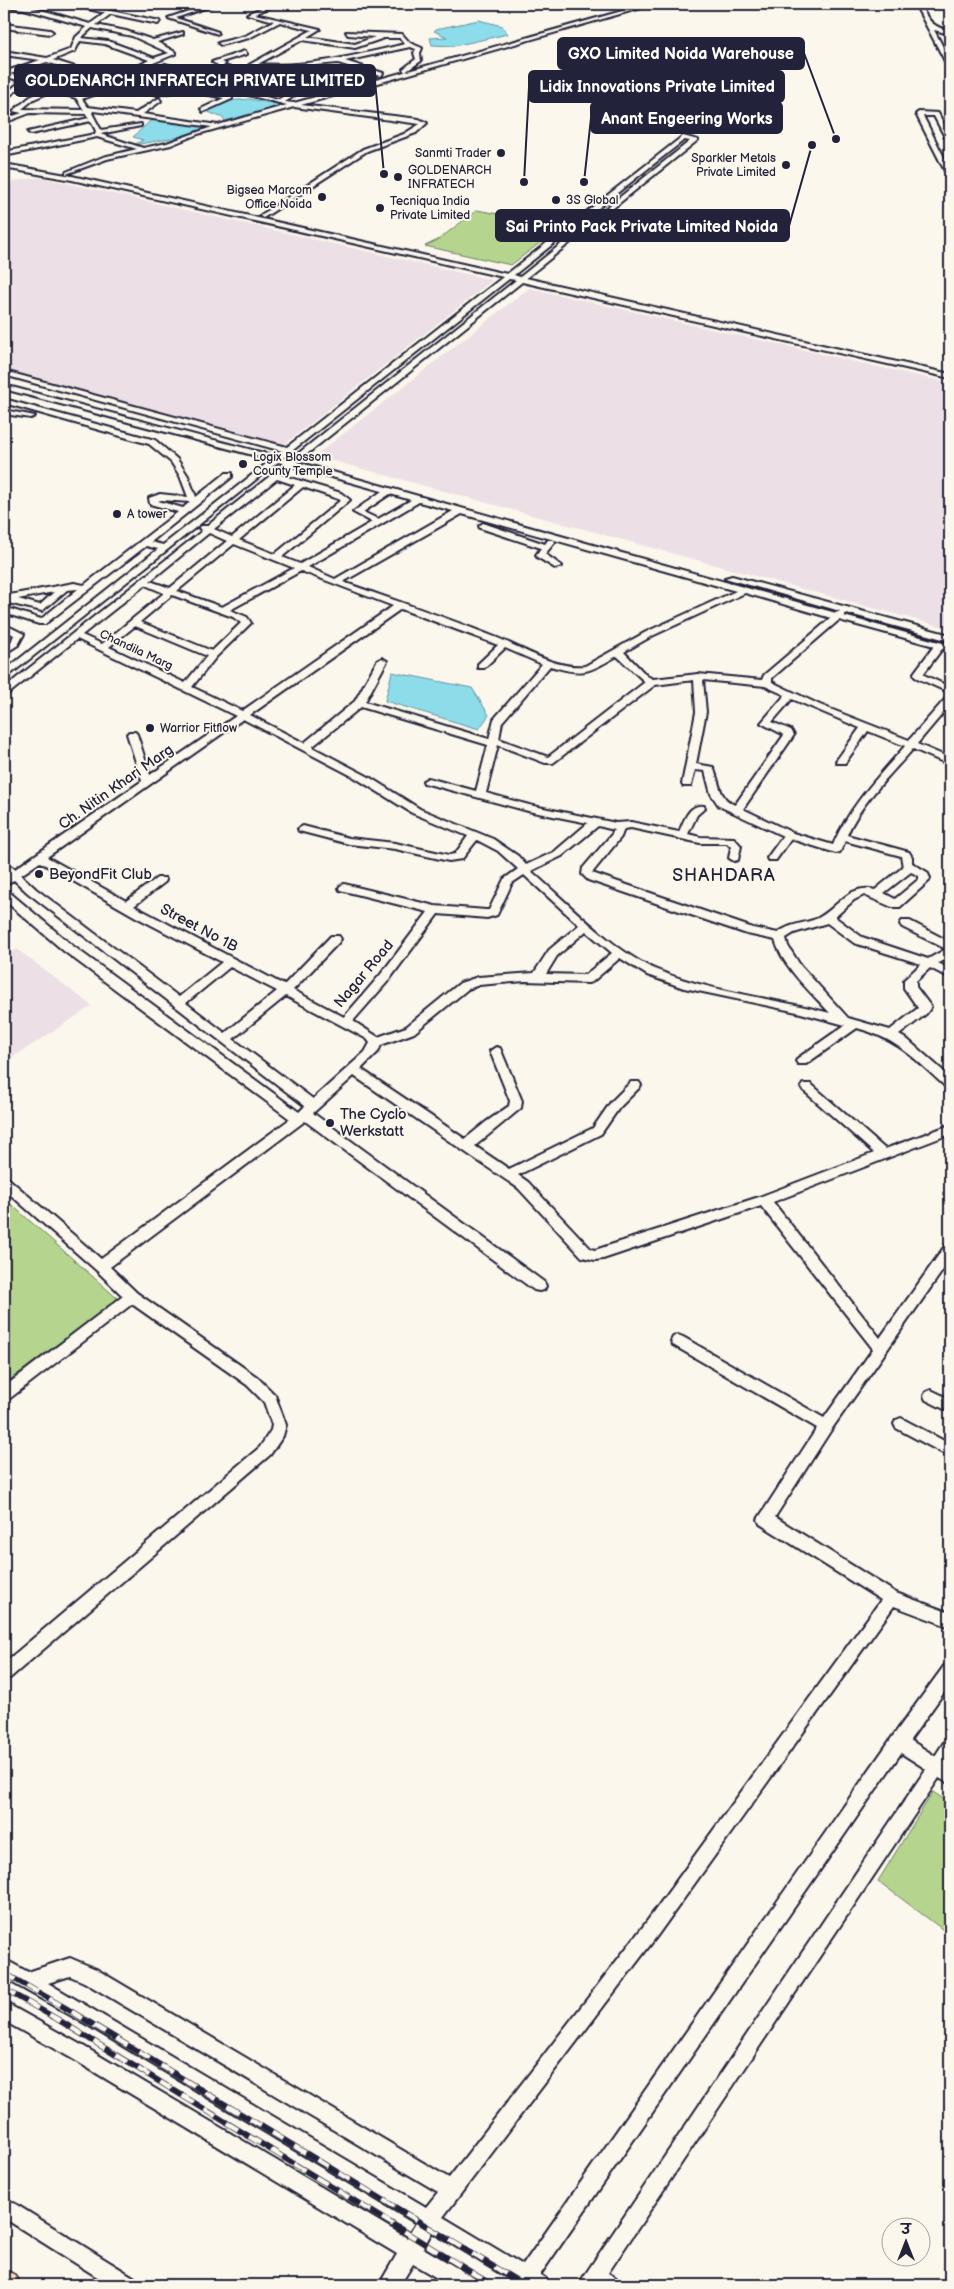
<svg xmlns="http://www.w3.org/2000/svg" width="954" height="2289" font-family="'Balsamiq Sans','Playpen Sans Deva',sans-serif">
<style>
.built{fill:#ece0e6}
.green{fill:#b5d58e;stroke:#6c7c64}
.water{fill:#8ddcea;stroke:#6292a4}
.lines{fill:none;stroke-linecap:round;stroke-linejoin:round}
.minor-casing{stroke:#22223b;stroke-width:4}
.highway-casing{stroke:#22223b;stroke-width:3}
.minor{fill:#fbf7ec;fill-rule:evenodd}
.highway{fill:#fddcac;fill-rule:evenodd}
.rail-casing{stroke:#22223b;stroke-width:6}
.rail{stroke:#fbf7ec;stroke-width:4.5;stroke-dasharray:13;stroke-linecap:butt}
.poi-dot{fill:#22223b;stroke:#fbf7ec;stroke-width:2}
.labels{text-anchor:middle;dominant-baseline:central;stroke-width:4;stroke-linejoin:round;paint-order:stroke}
.far-poi-label{font-size:12px;fill:#22223b;stroke:#fbf7ec;text-anchor:start}
.far-street-label{font-size:12px;fill:#22223b;stroke:#fbf7ec}
.street-label{font-size:15px;fill:#22223b;stroke:#fbf7ec}
.poi-label{font-size:15px;fill:#22223b;stroke:#fbf7ec;text-anchor:start}
.quarter-label{font-size:18px;letter-spacing:1px;fill:#22223b;stroke:#fbf7ec}
.leader{fill:none;stroke:#22223b;stroke-width:2}
.callout-dot{fill:#22223b;stroke:#fbf7ec;stroke-width:2}
.callout{fill:#22223b;stroke:#22223b;stroke-width:2}
.callout-label{font-size:16px;text-anchor:middle;font-weight:bold;fill:#fff}
</style>
<rect width="100%" height="100%" fill="#fbf7ec"/>
<filter id="ink" filterUnits="userSpaceOnUse"><feTurbulence type="fractalNoise" baseFrequency=".02" numOctaves="2"/><feDisplacementMap in="SourceGraphic" scale="10" xChannelSelector="R" yChannelSelector="G"/><feConvolveMatrix kernelMatrix="1 2 1 2 8 2 1 2 1" color-interpolation-filters="sRGB"/></filter>
<g filter="url(#ink)">
<g class="built">
<path d="M40 177 493 280 282 446 4 371V183Z"/>
<path d="M529 288 950 383V629L315 456Z"/>
<path d="M17 949 92 1006 4 1063V957Z"/>
</g>
<g class="green">
<path d="M477 210 562 226 511 265 425 246 438 240Z"/>
<path d="M4 1198 118 1299 4 1384Z"/>
<path d="M933 1792 950 1803V1935L878 1881Z"/>
</g>
<g class="water">
<path d="M479 20 502 26 508 34 454 46 432 45 430 38 447 37 434 31 436 29Z"/>
<path d="M249 99 283 105 284 107 226 123 223 118 206 111 227 101Z"/>
<path d="M156 119 164 122 170 120 213 125 212 127 175 138 133 145 143 140 133 137 149 122Z"/>
<path d="M392 672 472 688 489 715 479 729 385 701Z"/>
</g>
<g class="lines">
<defs>
<g id="minor">
<path d="M4 4 24 5 90 24 105 13 68 4H77L160 21 158 24 111 14 96 25 126 31 153 40 183 32V34L157 42 175 52V54L146 66 159 72 156 78 169 89 185 86 232 97V99L203 112 201 109 224 98 185 90 157 95 112 78 114 73 98 70 81 73 47 62 10 74 60 90 84 78 107 83 113 80 115 83 99 93 82 99 88 107 136 113 159 98 161 101 143 114 218 125 287 105 229 90V88L234 85 162 66 165 64 238 83 251 76 217 68 218 65 212 62 245 51 247 54 221 62 225 64 223 66 256 74 267 68 249 65 312 30 280 22 249 38 221 45 218 43 245 36 274 21 247 14 270 4H277L255 14 320 29 307 37 355 44 375 37 348 35 346 32 402 34 410 43 422 48 420 53 421 61 405 72 403 69 416 59 414 53 416 49 410 47 345 61 383 73 381 76 338 63 274 69 236 89 278 100 314 77 324 74 333 72 375 78C361 86 344 74 329 76 315 78 297 95 285 102L294 103 647 4H655L301 105 419 119 427 123 416 133 367 151 263 218 260 216 261 215 363 149 404 134 420 124 294 107 198 134 171 145 107 159 66 174V172L103 157 137 149 97 137 4 156V152L95 134 96 131 91 121 31 134 28 132 89 118 86 114 30 113 4 123V119L22 113 13 111 30 97 47 89 26 83 4 100V95L21 81 4 76V72L40 60 4 55V51L47 58 71 49 76 37 87 27 24 9 4 7ZM92 28 132 36 169 53 154 58 108 41 81 38ZM384 38H400L405 44C357 55 308 68 258 64L302 40 355 48ZM80 41 105 44 149 60 138 66 154 74 150 78 157 83 162 90 157 91 118 76 120 71 98 66 81 69 53 60 75 51ZM85 82 103 86 80 96 66 91ZM52 91 76 98 84 110 22 109 34 99ZM93 111 212 127 167 143 143 148 100 134 141 126V124L101 130 92 113Z"/>
<path d="M209 4H216L176 18 218 32V34L168 18Z"/>
<path d="M915 4H919C928 19 932 28 950 30V34L934 30 950 60V67L947 65Z"/>
<path d="M4 24 50 30 53 32 50 34 4 28Z"/>
<path d="M919 112 938 113 950 136V143L947 141 934 116H923L950 169V177L947 175 916 114Z"/>
<path d="M683 136 698 140 526 278 950 374V378L522 282 297 462 836 613 840 611 725 578 732 576 950 635V641L846 613 844 616 950 645V651L942 649 924 673V675L950 687V693L915 677 914 673 934 646 839 620 772 678V682L820 705 909 740 947 697 950 696V705L917 744 950 758V765L913 749C890 775 861 803 847 835L909 852 912 857V863L927 872 930 878 929 881 900 907H892L864 895 854 900 835 917 862 937 928 959 946 949 902 927 900 924 902 921H910L950 942V957L938 963 950 969V978L930 968 916 981V987L931 1007 926 1014 899 1035 908 1040 950 1077V1088L946 1087C916 1060 898 1039 857 1028L806 1064H798L796 1061 798 1058 845 1025 797 1012 684 988 647 975 620 958 592 982 588 983 525 981 479 985 468 989 414 1033 381 1045 378 1052 361 1069 465 1139 486 1122 509 1106 510 1101 490 1051 496 1047 500 1048 522 1101 521 1108 475 1146 509 1169 593 1128 611 1102 631 1082H639L641 1085 639 1088 619 1108 601 1134 518 1175 528 1182 591 1249 595 1250 759 1197 874 1153 803 1090 801 1087 803 1084H811L885 1149 950 1125V1134L773 1202 880 1338 945 1246 950 1245V1260L831 1430 775 1517 896 1593 950 1613V1627L894 1606 657 1936 443 2217 523 2265 893 1736 944 1666 950 1664V1684L910 1740 935 1756 944 1742 950 1740V1762L948 1765 950 1767V1784L939 1778 608 2273 616 2278 619 2285H578L926 1769 901 1753 540 2275 545 2278 548 2285H511L513 2281 432 2232 423 2248 474 2278 477 2285H449L413 2264 400 2285H379L397 2254 71 2058 4 2021V2002L83 2046 407 2238 416 2223 86 2024 4 1978V1959L28 1972 70 1958 96 1969 449 2178 645 1924 881 1600 760 1524 758 1519 817 1428 673 1345 671 1341 673 1337 678 1335 683 1337 824 1418 873 1349 761 1206 603 1259 595 1260 582 1257 518 1188 354 1076 313 1113 544 1282 546 1286 544 1290 539 1291 534 1290 305 1121 110 1267 137 1293 257 1377 275 1395 286 1425 283 1436 270 1455 10 1678 4 1680V1663L260 1447 271 1430 272 1425 264 1402 247 1385 132 1304 9 1399 4 1401V1387L123 1296 96 1270 4 1189V1177L9 1179 101 1259 290 1119 65 952 4 900V891H8L73 946 299 1112 305 1106 28 893 14 880 4 885V877L8 874 4 871V862L15 869 142 781 127 734 129 732H135L137 734 150 775 236 716 77 639 7 695 4 696V688L202 531 199 528 200 526H207L285 464 278 462 7 677 4 678V671L158 549 146 546 45 624H39L4 613V607L41 619 78 589 67 590 42 611 4 602V596L74 583 84 585 178 512 150 504 149 498 160 494 188 497 180 476 171 462 149 444 4 403V399L155 440 177 459 188 476 196 497 226 473H232V477L151 542 163 545 271 460 4 389V385L275 456 282 451 4 375V371L287 447 503 277 72 180 4 168V164L72 176 507 274ZM684 140 690 141 520 277 514 275ZM509 279 516 280 290 460 283 458ZM292 466 382 491 353 512 372 522 300 564 282 557 350 500 341 493 281 475ZM277 479 295 485 232 537 214 529ZM303 487 341 500 275 554 239 540ZM390 494 411 500 378 519 363 512ZM161 500 190 502 183 508 158 501ZM419 502 453 511 335 579 308 567ZM462 514 736 591 646 632 585 666C554 669 523 648 495 637 445 617 394 600 343 582ZM209 533 227 541 170 588 150 581ZM234 544 294 568 222 607 177 591ZM301 571 393 606 242 711 192 687 216 657 251 623 247 617 230 610ZM145 585 164 593 102 644 82 635ZM54 592 40 605 18 599ZM745 593 831 618 764 675 762 680 698 674 653 679 647 676 624 652 652 636ZM172 595 233 617 241 623 212 651 140 622ZM401 609 498 645 478 664V668H484L505 648 542 664 494 719 489 739 365 702 387 661 382 658 377 661 355 701 304 743 250 715ZM135 626 207 656 185 683 109 647ZM617 656 645 682 548 757 499 739 502 722 550 666C584 676 587 673 617 656ZM694 680 696 712 682 784 683 786H691L695 770 705 771 711 794 719 806 783 836 767 858 768 860H776L791 839 836 853 840 852 845 841 901 856 903 867 875 890C849 883 838 908 818 918 805 924 790 923 778 933L753 928 592 873 621 837 624 829 631 828 700 843H727L731 847 729 858 734 861 738 860 741 846 734 838 700 837 688 834 697 815 705 808 704 806C689 803 684 821 679 832L631 822 616 823 529 805 486 793 498 745 545 763H553L655 685ZM703 680 765 686 785 695 761 723 784 735 735 805C718 798 720 782 713 767L696 764 706 712ZM792 699 860 728 836 761 837 763H845L868 731 905 746C878 777 849 807 833 845L793 833 743 809 794 735 791 730 772 722ZM361 707 488 745 476 791 428 778 423 781 424 783 528 811 588 823 554 852 526 865 518 856 493 839 420 809 369 777 312 747ZM243 719 354 777 412 813 468 836 455 854 449 855 395 843 349 838 303 826 298 829 299 831 349 844 395 849 449 861 462 859 477 840 498 851 518 869 504 879 489 910H486L435 906 344 884 340 886 339 888 340 890 428 912 381 974 344 1017 293 990 339 942 341 939 339 936H331L284 985 134 906 165 882 166 880 165 878H157L126 901 47 857ZM598 826 614 830 612 834 583 868 582 874 588 880 747 934 775 940C783 968 811 992 830 1013 774 998 710 992 657 970 615 953 566 901 531 871L562 856ZM40 862 136 917 222 962 179 997 36 889 21 875ZM911 872 919 876V879L895 899 884 893ZM524 875 579 925 549 950 534 973 478 977 460 983 406 1027 378 1037 353 1021 389 980 438 914 487 918 497 915 512 883ZM827 923 854 943 921 964 904 980V988L918 1008 890 1030 848 1018 800 965 788 946 786 938 794 933ZM586 931 612 953 585 975 546 974 557 956ZM230 967 277 991 225 1033 186 1003ZM286 996 367 1039 370 1043 365 1052 313 1099 233 1039ZM70 1976 84 1982 438 2192 426 2207 48 1983Z"/>
<path d="M4 410 35 416 31 418 4 414Z"/>
<path d="M483 523 545 544 548 540H554L555 542 545 554 562 566 555 568 537 557 536 555 541 548 480 528 479 526Z"/>
<path d="M4 624 24 634 18 645 4 654V647L11 642 14 635 4 630Z"/>
<path d="M931 1390 950 1399V1412L926 1400 924 1396 926 1392Z"/>
<path d="M901 1418 950 1444V1457L896 1428 894 1424 896 1420Z"/>
<path d="M4 2197 135 2278 138 2285H110L4 2218Z"/>
</g>
<path id="highway" d="M4 2269 15 2275 20 2285H4Z"/>
</defs>
<use href="#minor" class="minor-casing"/>
<use href="#highway" class="highway-casing"/>
<use href="#minor" class="minor"/>
<use href="#highway" class="highway"/>
<defs>
<g id="rail">
<path d="M4 1973 64 2007 524 2285"/>
<path d="M4 1989 57 2019 492 2285"/>
</g>
</defs>
<use href="#rail" class="rail-casing"/>
<use href="#rail" class="rail"/>
</g>
</g>
<g class="poi-dot">
<circle cx="501" cy="153" r="5"/>
<circle cx="786" cy="165" r="5"/>
<circle cx="398" cy="177" r="5"/>
<circle cx="322" cy="197" r="5"/>
<circle cx="556" cy="200" r="5"/>
<circle cx="380" cy="208" r="5"/>
<circle cx="243" cy="464" r="5"/>
<circle cx="117" cy="514" r="5"/>
<circle cx="150" cy="728" r="5"/>
<circle cx="39" cy="874" r="5"/>
<circle cx="330" cy="1123" r="5"/>
</g>
<g class="labels">
<g class="far-poi-label">
<text x="491" y="153" text-anchor="end">Sanmti Trader</text>
<text x="776" y="158" text-anchor="end">Sparkler Metals<tspan x="776" dy="14">Private Limited</tspan></text>
<text x="408" y="170">GOLDENARCH<tspan x="408" dy="14">INFRATECH</tspan></text>
<text x="312" y="190" text-anchor="end">Bigsea Marcom<tspan x="312" dy="14">Office Noida</tspan></text>
<text x="566" y="200">3S Global</text>
<text x="390" y="201">Tecniqua India<tspan x="390" dy="14">Private Limited</tspan></text>
<text x="253" y="457">Logix Blossom<tspan x="253" dy="14">County Temple</tspan></text>
<text x="127" y="514">A tower</text>
<text x="160" y="728">Warrior Fitflow</text>
</g>
<g class="far-street-label">
<text transform="translate(136 650) rotate(25)">Chandila Marg</text>
</g>
<g class="street-label">
<text transform="translate(116 787) rotate(-35)">Ch. Nitin Khari Marg</text>
<text transform="translate(199 928) rotate(28)">Street No 1B</text>
<text transform="translate(364 974) rotate(-50)">Nagar Road</text>
</g>
<g class="poi-label">
<text x="49" y="874">BeyondFit Club</text>
<text x="340" y="1114">The Cyclo<tspan x="340" dy="17">Werkstatt</tspan></text>
</g>
<g class="quarter-label">
<text x="724" y="875">SHAHDARA</text>
</g>
</g>
<path class="leader" d="M836 139L804 53M384 174L375 81M524 182L529 87M584 182L591 118M812 145L789 226"/>
<g class="callout-dot">
<circle cx="836" cy="139" r="5"/>
<circle cx="384" cy="174" r="5"/>
<circle cx="524" cy="182" r="5"/>
<circle cx="584" cy="182" r="5"/>
<circle cx="812" cy="145" r="5"/>
</g>
<g class="callout">
<rect x="558" y="38" width="246" height="31" rx="5"/>
<rect x="15" y="65" width="360" height="31" rx="5"/>
<rect x="529" y="71" width="255" height="31" rx="5"/>
<rect x="591" y="102" width="191" height="31" rx="5"/>
<rect x="496" y="210" width="293" height="31" rx="5"/>
</g>
<g class="callout-label">
<text x="681" y="59">GXO Limited Noida Warehouse</text>
<text x="195" y="86">GOLDENARCH INFRATECH PRIVATE LIMITED</text>
<text x="657" y="92">Lidix Innovations Private Limited</text>
<text x="687" y="124">Anant Engeering Works</text>
<text x="642" y="232">Sai Printo Pack Private Limited Noida</text>
</g>
<rect width="954" height="2289" fill="none" stroke="#fbf7ec" stroke-width="20"/>
<rect x="10" y="10" width="934" height="2269" fill="none" stroke="#22223b" stroke-width="2" filter="url(#ink)"/>
<g transform="translate(906 2242)"><circle r="24" fill="#fbf7ec" stroke="#a4a2a5"/>
<path d="M0-4L9 19L0 12L-9 19Z" fill="#22223b"/>
<text y="-8" font-size="14" font-weight="bold" text-anchor="middle" fill="#22223b">उ</text>
</g>
</svg>
